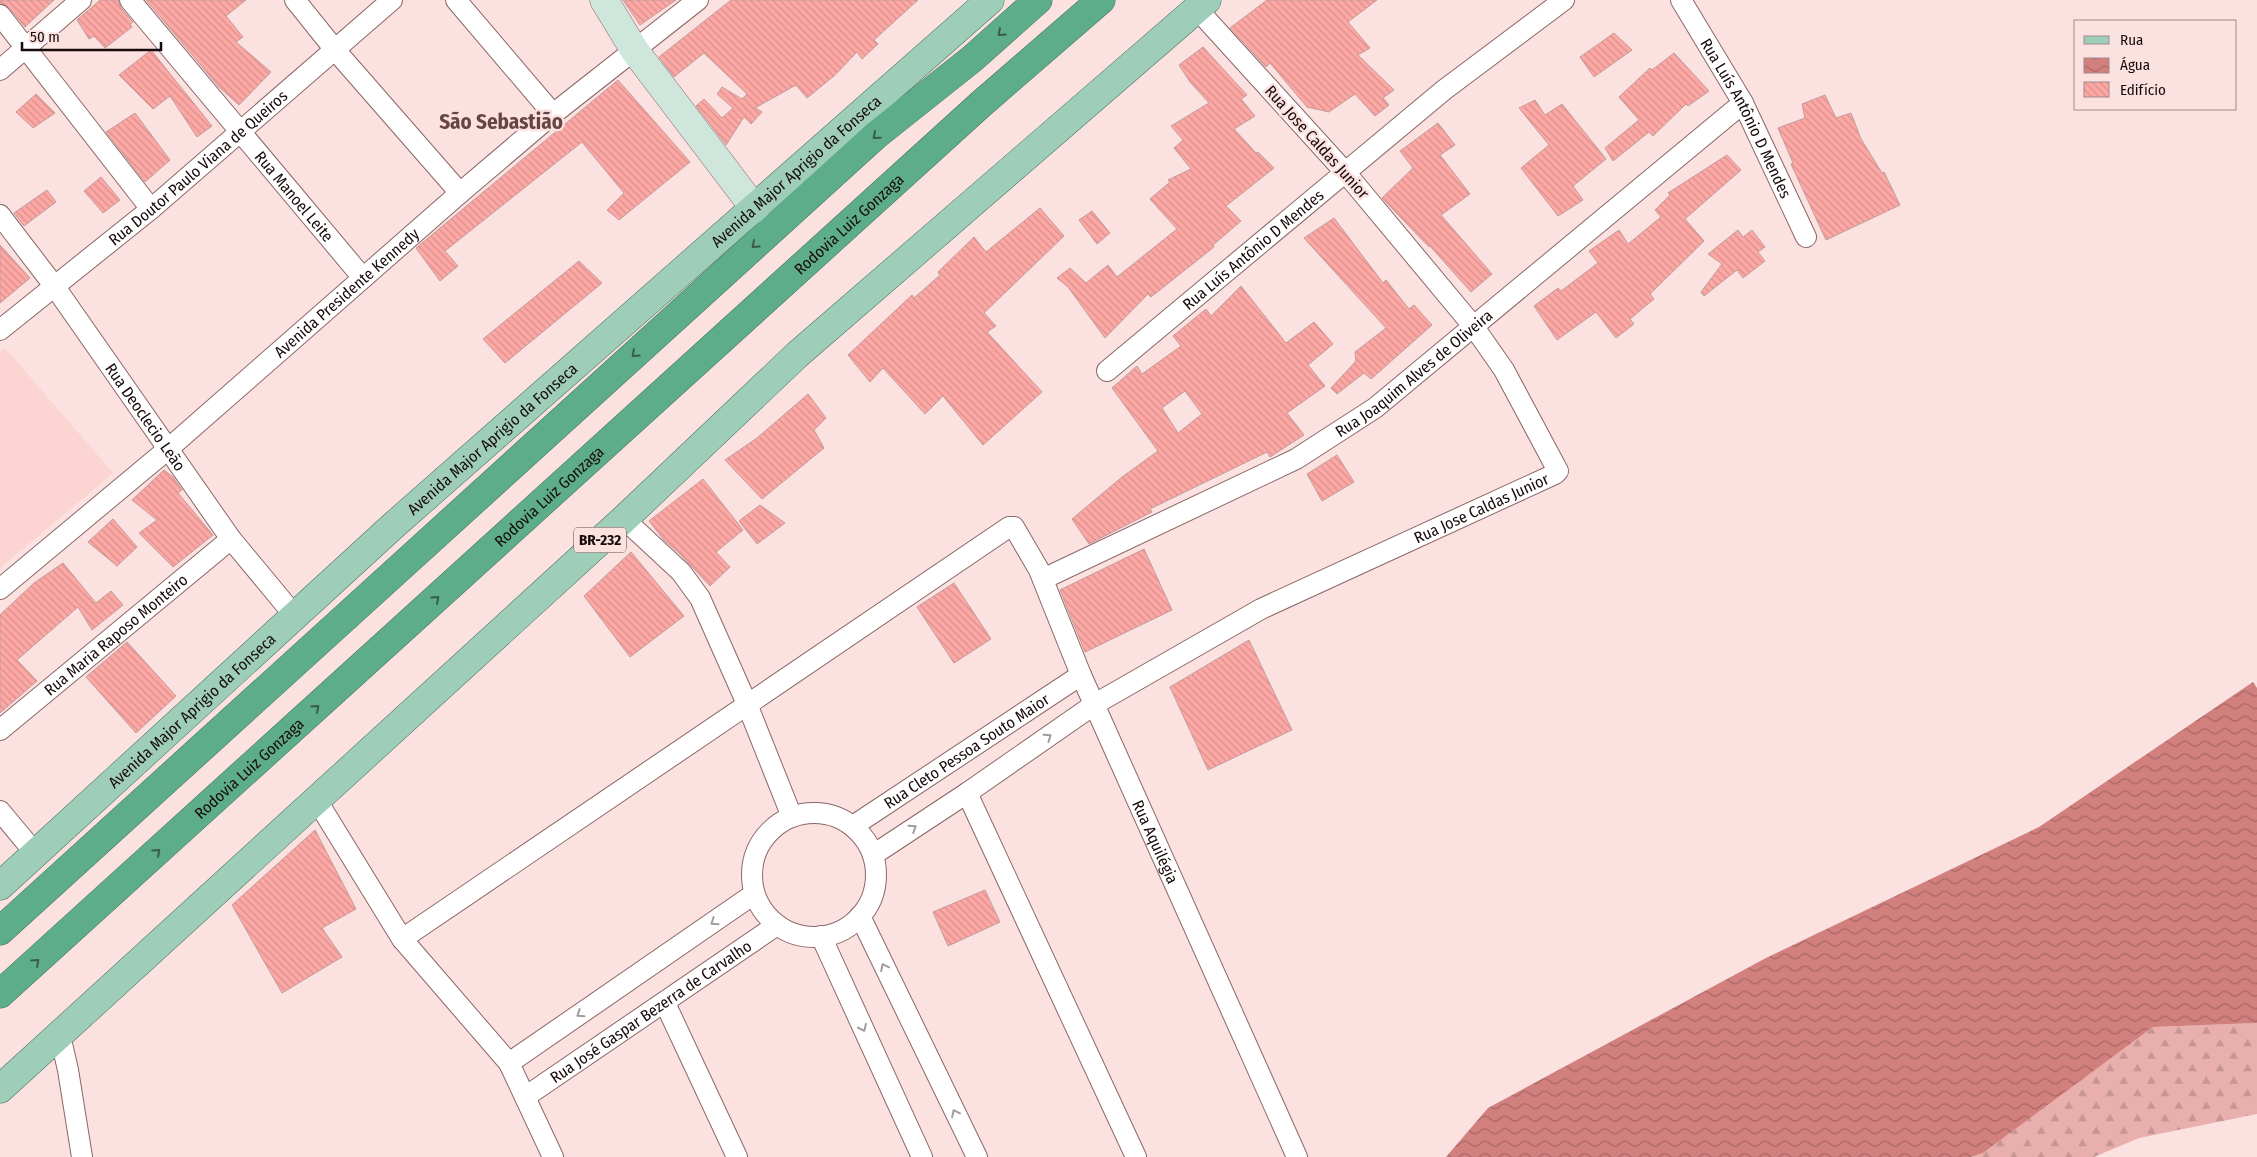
<svg xmlns="http://www.w3.org/2000/svg" width="2257" height="1157" font-family="'Fira Sans Condensed',sans-serif">
<style>
.built{fill:#fcd4d2}
.forest{fill:url(#forest-firs)}
.water{fill:url(#water-waves)}
.building{fill:url(#building-back-hatch);stroke:#c39d9b;fill-rule:evenodd}
.lines{fill:none;stroke-linecap:round;stroke-linejoin:round}
.street-casing{stroke:#8b6765;stroke-width:22}
.secondary-casing{stroke:#8b6765;stroke-width:29}
.primary-casing{stroke:#45745d;stroke-width:29}
.highway-casing{stroke:#45745d;stroke-width:29}
.street{stroke:#fff;stroke-width:20}
.secondary{stroke:#cfe6dc;stroke-width:28}
.primary{stroke:#9eceb9;stroke-width:28}
.highway{stroke:#5ead8a;stroke-width:28}
.oneway{stroke:#3a5c4a}
.oneway2{stroke:#a29d9d}
.labels{text-anchor:middle;dominant-baseline:central;stroke-width:5;stroke-linejoin:round;paint-order:stroke}
.shield{fill:#fbe1e0;stroke:#5b4a4a;stroke-width:1}
.shield-label{font-size:15px;font-weight:bold;fill:#170a0a}
.street-label{font-size:16px;fill:#170a0a;stroke:#fbe1e0}
.district-label{font-size:21px;font-weight:bold;fill:#674544;stroke:#fbe1e0}
</style>
<defs>
<pattern id="forest-firs" width="22" height="20" patternUnits="userSpaceOnUse" patternTransform="scale(1.25)"><rect width="22" height="20" fill="#e8afad"/><path d="M5 1l3.5 6h-7zM16 11l3.5 6h-7z" fill="#c69594"/></pattern>
<pattern id="water-waves" width="16" height="10" patternUnits="userSpaceOnUse" patternTransform="scale(1.25)"><rect width="16" height="10" fill="#d1807e"/><path d="M0 5q4-4 8 0t8 0" fill="none" stroke="#a96765"/></pattern>
<pattern id="building-back-hatch" width="6" height="6" patternUnits="userSpaceOnUse" patternTransform="scale(1.25)"><rect width="6" height="6" fill="#fda8a5"/><path d="M-1 5l2 2M0 0l6 6M5-1l2 2" fill="none" stroke="#d88f8d"/></pattern>
</defs>
<rect width="100%" height="100%" fill="#fbe1e0"/>
<path class="built" d="M5 348 113 473 0 568V352Z"/>
<path class="forest" d="M2257 1023V1114L2139 1138 2094 1157H1971L1983 1153 2153 1027Z"/>
<path class="water" d="M2253 682 2257 688V1023L2153 1027 1983 1153 1971 1157H1446L1488 1108 1764 959 2039 827Z"/>
<g class="building">
<path d="M0 0H54L25 27 9 8 0 3Z"/>
<path d="M100 0H118L121 8 133 22 130 24 132 27 105 48 94 36 89 39 77 20Z"/>
<path d="M146 0H246L226 16 243 37 236 42 271 72 239 105 219 87Z"/>
<path d="M623 0H676L640 25Z"/>
<path d="M731 0H918L874 40 878 44 862 59 857 52 834 76 807 98 796 85 755 108 762 112 751 124 744 117 726 145 696 106 704 99 722 118 733 108 717 94 722 87 742 99 747 94 704 53 674 77 659 57Z"/>
<path d="M1267 0H1377L1348 22 1370 48 1358 55 1394 90 1383 98 1389 105 1375 116 1355 94 1329 112 1307 107 1270 63 1266 67 1230 28Z"/>
<path d="M1614 33 1632 50 1594 77 1580 57Z"/>
<path d="M1203 47 1247 95 1241 99 1255 116 1234 129 1256 153 1258 152 1274 168 1226 206 1241 221 1213 245 1214 247 1151 297 1148 294 1105 338 1068 287 1057 278 1070 268 1086 283 1108 265 1117 277 1177 229 1150 199 1170 182 1168 180 1191 169 1174 148 1183 140 1171 126 1209 103 1190 82 1179 65Z"/>
<path d="M151 50 212 126 197 137 170 96 153 109 119 75Z"/>
<path d="M1674 53 1709 91 1688 106 1686 104 1653 136 1649 132 1613 161 1605 148 1639 120 1619 97 1650 68 1652 70Z"/>
<path d="M618 80 690 162 619 220 607 210 624 193 582 142 445 251 458 266 440 281 416 248Z"/>
<path d="M36 94 55 113 33 128 16 112Z"/>
<path d="M1825 95 1836 118 1851 113 1861 139 1882 173 1884 172 1900 205 1826 240 1791 164 1793 163 1778 128 1805 118 1802 104Z"/>
<path d="M1535 100 1545 115 1562 104 1606 159 1573 186 1583 200 1558 216 1521 168 1549 145 1519 108Z"/>
<path d="M135 113 170 160 145 182 106 132Z"/>
<path d="M1438 123 1455 145 1440 155 1470 194 1441 215 1492 274 1471 292 1430 246 1429 247 1382 198 1413 168 1400 151Z"/>
<path d="M1727 155 1741 170 1685 219 1704 241 1650 294 1654 299 1630 319 1634 324 1616 338 1596 312 1557 340 1534 306 1558 288 1561 291 1598 263 1589 251 1619 230 1628 244 1661 217 1655 210 1670 195 1668 193Z"/>
<path d="M101 177 120 200 103 213 84 191Z"/>
<path d="M47 190 56 202 24 226 14 213Z"/>
<path d="M1040 208 1064 236 984 313 996 326 987 332 1042 392 983 445 943 396 925 414 883 368 870 382 848 355 912 295 914 298 940 275 938 272 974 237 986 252Z"/>
<path d="M1092 211 1110 233 1097 244 1079 220Z"/>
<path d="M1334 218 1383 283 1386 280 1409 309 1414 305 1432 325 1371 379 1364 373 1337 394 1331 388 1356 361 1355 352 1386 328 1304 238Z"/>
<path d="M1738 230 1743 237 1752 230 1765 247 1758 252 1765 261 1743 278 1737 270 1704 296 1701 292 1722 264 1708 254Z"/>
<path d="M0 245 30 278 0 303Z"/>
<path d="M579 261 602 283 505 363 483 339Z"/>
<path d="M1241 286 1286 343 1314 322 1333 344 1308 365 1325 386 1287 413 1304 435 1270 457 1267 452 1150 509 1152 512 1089 544 1072 519 1122 477 1158 451 1112 388 1137 366 1142 374 1181 346 1173 336 1206 309 1211 316ZM1185 391 1202 414 1178 433 1162 408Z"/>
<path d="M808 394 826 418 814 430 824 448 762 499 725 460 757 438Z"/>
<path d="M1337 455 1354 482 1322 501 1307 474Z"/>
<path d="M164 470 173 477 182 490 178 493 213 535 173 567 139 533 157 520 132 500Z"/>
<path d="M703 479 743 530 716 552 730 567 710 586 680 554 664 540 649 521Z"/>
<path d="M760 505 785 523 757 544 739 521Z"/>
<path d="M113 519 137 547 117 566 88 542Z"/>
<path d="M1144 549 1172 610 1085 652 1060 590Z"/>
<path d="M631 552 684 616 630 657 584 596Z"/>
<path d="M63 563 96 603 111 591 123 605 92 630 78 607 17 660 37 681 0 713V615L34 583Z"/>
<path d="M954 583 991 639 954 663 917 607Z"/>
<path d="M1249 640 1292 730 1208 770 1170 687Z"/>
<path d="M127 642 176 696 136 733 86 677Z"/>
<path d="M315 830 356 909 322 928 342 957 282 993 232 905Z"/>
<path d="M985 890 1000 922 948 946 933 912Z"/>
</g>
<g class="lines">
<defs>
<g id="street">
<path id="s1" d="M130 0 363 278"/>
<path d="M295 0 336 51 460 193"/>
<path d="M456 0 553 114"/>
<path id="s2" d="M1681 0 1743 103 1806 237"/>
<path d="M0 15 151 209"/>
<path d="M0 70 81 0"/>
<path id="s3" d="M0 215 55 287 231 539 294 615"/>
<path id="s4" d="M0 330 151 209 392 0"/>
<path id="s5" d="M1107 371 1444 90 1564 0"/>
<path d="M624 519 681 572 700 598 747 704 792 817"/>
<path id="s6" d="M1043 579 1296 459 1375 408 1743 103"/>
<path id="s7" d="M0 589 168 449 460 193 553 114 698 0"/>
<path id="s8" d="M0 730 231 539"/>
<path d="M967 793 1136 1157"/>
<path d="M316 799 402 939 509 1063 553 1157"/>
<path d="M0 811 35 853"/>
<circle cx="814" cy="875" r="62"/>
<path id="s9" d="M853 826 1081 675"/>
<path id="s10" d="M873 855 967 793 1095 704 1261 609 1555 474 1558 471 1504 370 1474 327 1345 172 1197 9"/>
<path d="M860 916 977 1157"/>
<path d="M821 936 922 1157"/>
<path id="s11" d="M402 939 1009 527H1014L1039 570 1081 675 1297 1157"/>
<path d="M665 1003 737 1157"/>
<path d="M60 1035 68 1070 82 1157"/>
<path d="M509 1063 754 894"/>
<path id="s12" d="M525 1097 777 925"/>
</g>
<path id="secondary" d="M604 0 635 51 755 209"/>
<g id="primary">
<path id="s13" d="M0 886 394 525 990 0"/>
<path d="M0 1089 624 519 798 354 1207 0"/>
</g>
<g id="highway">
<path d="M0 931 875 136 973 58 1038 0"/>
<path id="s14" d="M0 994 981 104 1101 0"/>
</g>
</defs>
<use href="#street" class="street-casing"/>
<use href="#secondary" class="secondary-casing"/>
<use href="#primary" class="primary-casing"/>
<use href="#highway" class="highway-casing"/>
<use href="#street" class="street"/>
<use href="#secondary" class="secondary"/>
<use href="#primary" class="primary"/>
<use href="#highway" class="highway"/>
</g>
<defs><path id="oneway-chevron" d="M-2-3.5L2.5 0L-2 3.5" fill="none" stroke-width="1.6" stroke-linecap="round" stroke-linejoin="round" transform="scale(1.25)"/></defs>
<g class="oneway">
<use href="#oneway-chevron" transform="translate(1001 33) rotate(138)"/>
<use href="#oneway-chevron" transform="translate(876 136) rotate(140)"/>
<use href="#oneway-chevron" transform="translate(755 245) rotate(138)"/>
<use href="#oneway-chevron" transform="translate(635 354) rotate(138)"/>
<use href="#oneway-chevron" transform="translate(436 599) rotate(-42)"/>
<use href="#oneway-chevron" transform="translate(316 708) rotate(-42)"/>
<use href="#oneway-chevron" transform="translate(157 852) rotate(-42)"/>
<use href="#oneway-chevron" transform="translate(36 962) rotate(-42)"/>
</g>
<g class="oneway2">
<use href="#oneway-chevron" transform="translate(1048 737) rotate(-35)"/>
<use href="#oneway-chevron" transform="translate(913 828) rotate(-33)"/>
<use href="#oneway-chevron" transform="translate(714 922) rotate(146)"/>
<use href="#oneway-chevron" transform="translate(884 967) rotate(-116)"/>
<use href="#oneway-chevron" transform="translate(580 1014) rotate(146)"/>
<use href="#oneway-chevron" transform="translate(863 1028) rotate(65)"/>
<use href="#oneway-chevron" transform="translate(955 1113) rotate(-116)"/>
</g>
<g class="labels">
<rect class="shield" x="574" y="527.5" width="52" height="25" rx="4"/>
<g class="shield-label">
<text x="600" y="540">BR-232</text>
</g>
<g class="street-label">
<text stroke="none"><textPath href="#s2" startOffset="135">Rua Luís Antônio D Mendes</textPath></text>
<text transform="translate(1317 142) rotate(48)">Rua Jose Caldas Junior</text>
<text stroke="none"><textPath href="#s4" startOffset="256">Rua Doutor Paulo Viana de Queiros</textPath></text>
<text stroke="none"><textPath href="#s13" startOffset="1070">Avenida Major Aprigio da Fonseca</textPath></text>
<text stroke="none"><textPath href="#s1" startOffset="256">Rua Manoel Leite</textPath></text>
<text stroke="none"><textPath href="#s14" startOffset="1146">Rodovia Luiz Gonzaga</textPath></text>
<text stroke="none"><textPath href="#s5" startOffset="190">Rua Luís Antônio D Mendes</textPath></text>
<text stroke="none"><textPath href="#s7" startOffset="456">Avenida Presidente Kennedy</textPath></text>
<text stroke="none"><textPath href="#s6" startOffset="426">Rua Joaquim Alves de Oliveira</textPath></text>
<text stroke="none"><textPath href="#s3" startOffset="249">Rua Deoclecio Leão</textPath></text>
<text stroke="none"><textPath href="#s13" startOffset="665">Avenida Major Aprigio da Fonseca</textPath></text>
<text stroke="none"><textPath href="#s14" startOffset="741">Rodovia Luiz Gonzaga</textPath></text>
<text stroke="none"><textPath href="#s10" startOffset="702">Rua Jose Caldas Junior</textPath></text>
<text stroke="none"><textPath href="#s8" startOffset="150">Rua Maria Raposo Monteiro</textPath></text>
<text stroke="none"><textPath href="#s13" startOffset="260">Avenida Major Aprigio da Fonseca</textPath></text>
<text stroke="none"><textPath href="#s9" startOffset="136">Rua Cleto Pessoa Souto Maior</textPath></text>
<text stroke="none"><textPath href="#s14" startOffset="336">Rodovia Luiz Gonzaga</textPath></text>
<text stroke="none"><textPath href="#s11" startOffset="1084">Rua Aquilégia</textPath></text>
<text stroke="none"><textPath href="#s12" startOffset="152">Rua José Gaspar Bezerra de Carvalho</textPath></text>
</g>
<g class="district-label">
<text x="501" y="122">São Sebastião</text>
</g>
</g>
<rect x="2074" y="20" width="162" height="90" fill="#fbe1e0" stroke="#a08b8a"/>
<rect x="2084" y="36" width="25" height="8" fill="#9eceb9" stroke="#a08b8a"/>
<text x="2120" y="45" font-size="15" fill="#170a0a">Rua</text>
<rect x="2084" y="58" width="25" height="15" fill="url(#water-waves)" stroke="#a08b8a"/>
<text x="2120" y="70" font-size="15" fill="#170a0a">Água</text>
<rect x="2084" y="82" width="25" height="15" fill="url(#building-back-hatch)" stroke="#a08b8a"/>
<text x="2120" y="95" font-size="15" fill="#170a0a">Edifício</text>
<path d="M22 42v8h139v-8" fill="none" stroke="#170a0a" stroke-width="2.5"/>
<text x="30" y="42" font-size="15" fill="#170a0a" stroke="#fbe1e0" stroke-width="4" paint-order="stroke">50 m</text>
</svg>
